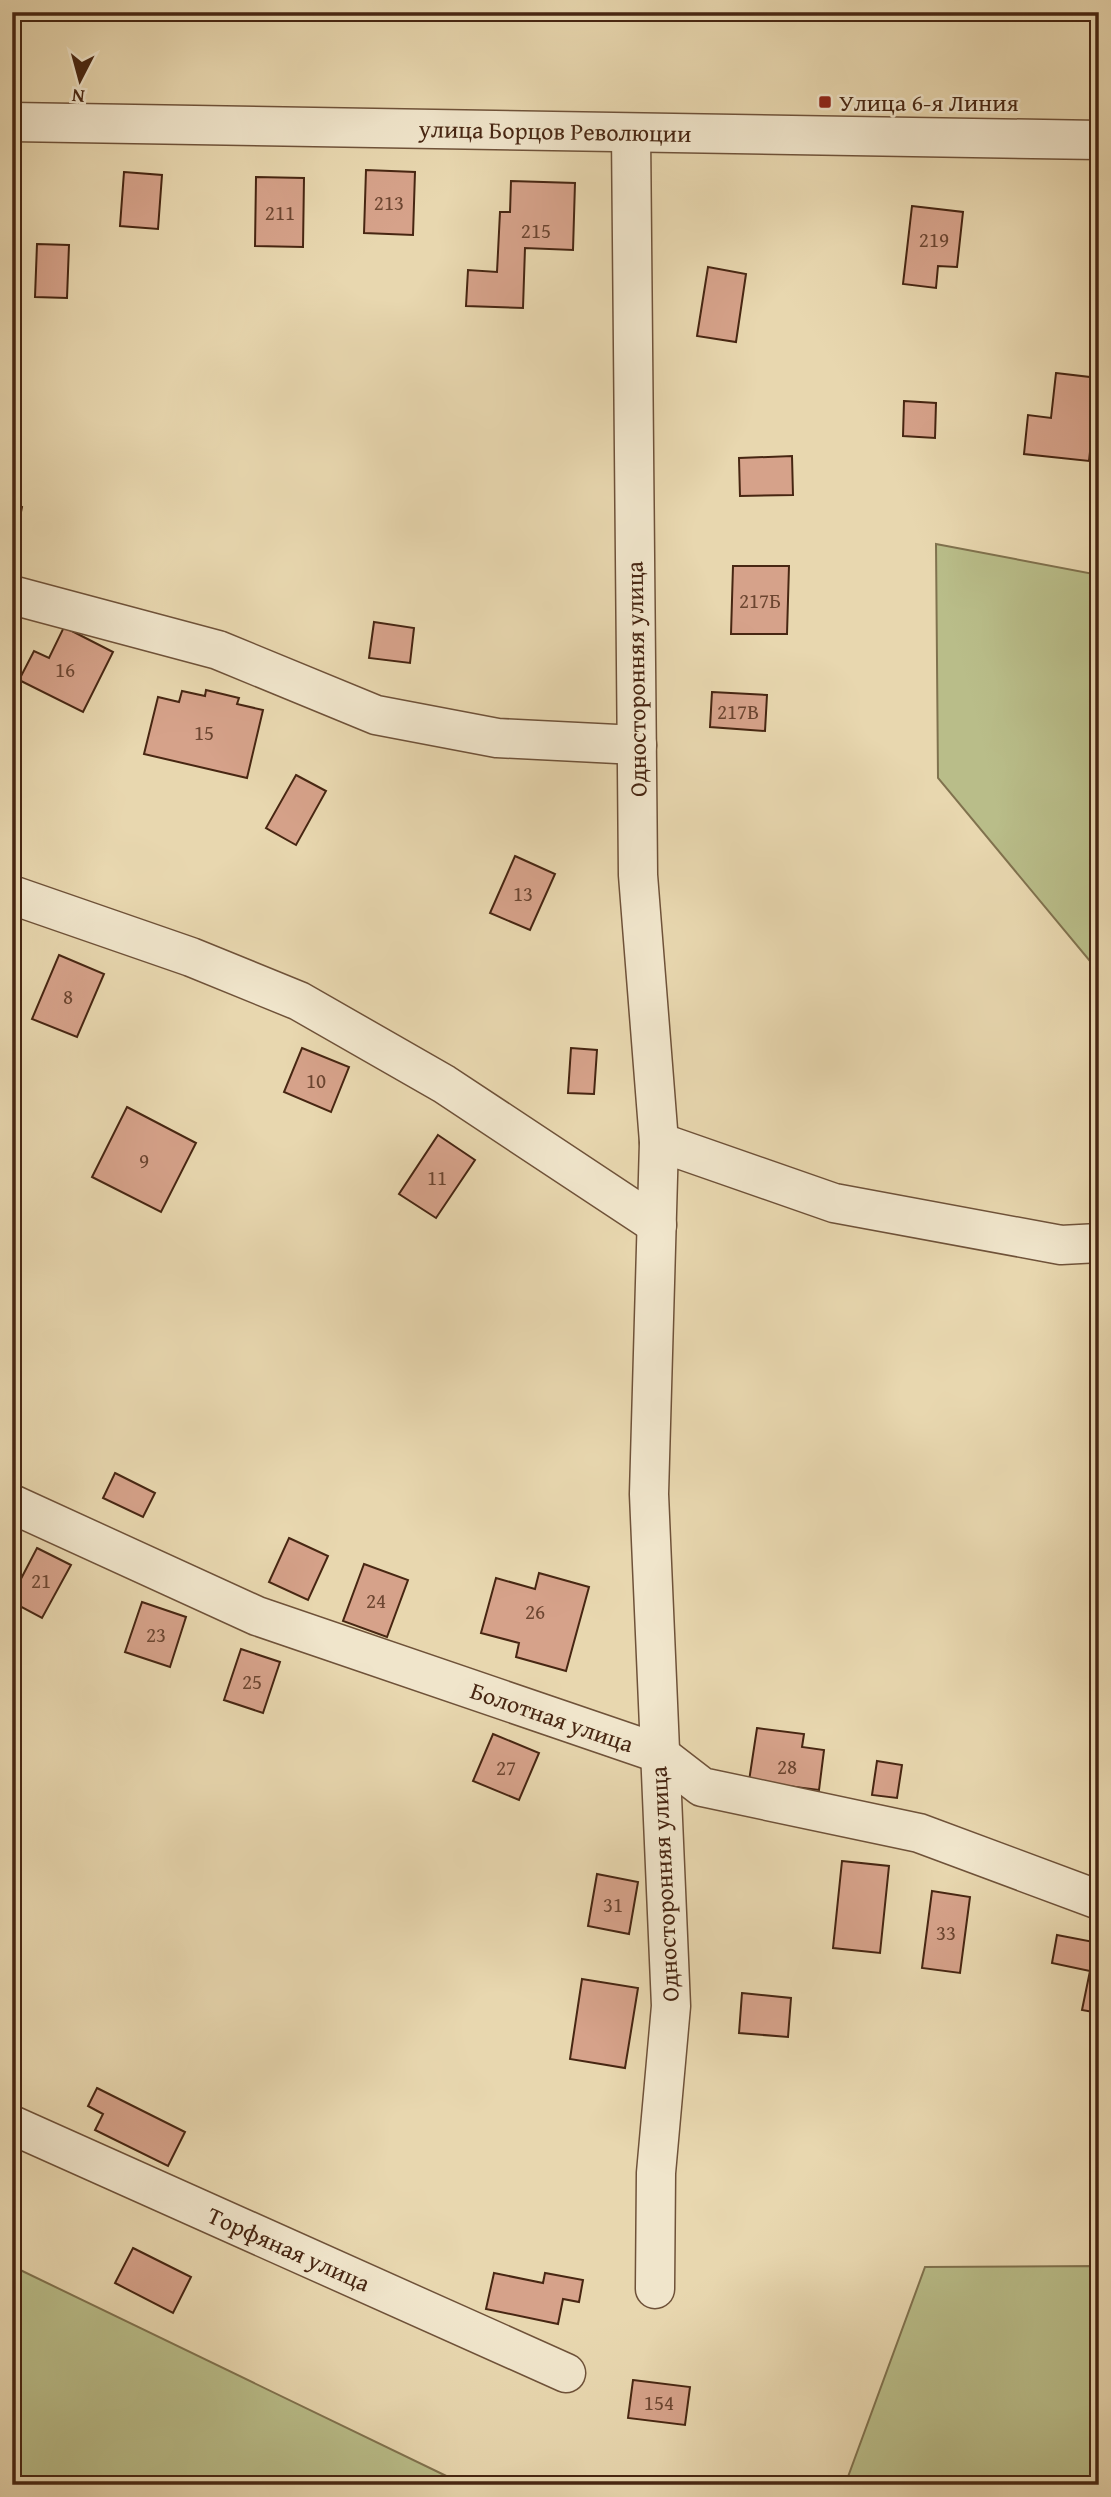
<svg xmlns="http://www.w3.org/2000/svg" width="1111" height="2497" font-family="'Gentium Book Plus',serif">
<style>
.green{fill:#b9bd89;stroke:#80724e;stroke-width:2}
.building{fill:#d6a28a;stroke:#472612;stroke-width:2}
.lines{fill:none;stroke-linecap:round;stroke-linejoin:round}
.minor-casing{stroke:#6f5239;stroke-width:41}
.minor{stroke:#f0e5cb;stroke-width:38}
.poi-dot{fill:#8f2418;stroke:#f0e5cb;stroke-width:2.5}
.labels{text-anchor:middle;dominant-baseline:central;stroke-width:5;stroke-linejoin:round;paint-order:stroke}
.number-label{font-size:21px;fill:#6b4530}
.poi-label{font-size:24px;fill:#472612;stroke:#f0e5cb;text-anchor:start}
.street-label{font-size:24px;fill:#472612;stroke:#f0e5cb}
</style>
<rect width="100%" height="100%" fill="#e8d7af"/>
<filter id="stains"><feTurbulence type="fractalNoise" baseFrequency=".00286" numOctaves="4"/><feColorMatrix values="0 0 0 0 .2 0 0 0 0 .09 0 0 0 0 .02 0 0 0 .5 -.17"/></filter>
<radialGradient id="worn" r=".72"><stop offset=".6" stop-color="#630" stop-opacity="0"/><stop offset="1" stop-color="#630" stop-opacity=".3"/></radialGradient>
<g class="green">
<path d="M936 544 1099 575V972L938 778Z"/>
<path d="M12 2266 465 2485H12Z"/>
<path d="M1099 2266V2485H845L925 2267Z"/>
</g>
<g class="building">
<path d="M366 170 415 172 413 235 364 233Z"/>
<path d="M124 172 162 175 158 229 120 226Z"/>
<path d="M256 177 304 178 303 247 255 246Z"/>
<path d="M511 181 575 183 573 250 525 248 523 308 466 306 468 270 497 272 500 212H510Z"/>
<path d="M912 206 963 212 957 267 938 266 936 288 903 284Z"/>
<path d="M37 244 69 245 67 298 35 297Z"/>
<path d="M708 267 746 274 736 342 697 336Z"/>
<path d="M1056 373 1098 378 1089 461 1024 454 1028 415 1051 418Z"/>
<path d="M904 401 936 403 935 438 903 436Z"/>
<path d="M792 456 793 495 740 496 739 458Z"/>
<path d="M12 504 22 507 12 557Z"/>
<path d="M733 566H789L787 634H731Z"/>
<path d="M374 622 414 628 410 663 369 658Z"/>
<path d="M64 627 113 652 83 712 19 680 34 651 49 658Z"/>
<path d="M206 690 239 698 237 704 263 710 247 778 144 754 158 697 179 702 182 691 205 696Z"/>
<path d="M712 692 767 695 765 731 710 727Z"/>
<path d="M296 775 326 791 296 845 266 828Z"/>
<path d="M515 856 555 874 530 930 490 913Z"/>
<path d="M59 955 104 974 77 1037 32 1019Z"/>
<path d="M302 1048 349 1067 331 1112 284 1092Z"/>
<path d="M571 1048 597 1050 594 1094 568 1093Z"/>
<path d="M127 1107 196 1143 161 1212 92 1177Z"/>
<path d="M438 1135 475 1160 436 1218 399 1194Z"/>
<path d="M115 1473 155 1493 143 1517 103 1498Z"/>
<path d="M289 1538 328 1556 308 1600 269 1582Z"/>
<path d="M37 1548 71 1565 42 1618 12 1602V1596Z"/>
<path d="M364 1564 408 1580 387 1637 343 1621Z"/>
<path d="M539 1573 589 1587 566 1671 516 1657 519 1643 481 1633 496 1578 535 1589Z"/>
<path d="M142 1602 186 1617 170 1667 125 1652Z"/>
<path d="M241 1649 280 1662 263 1713 224 1700Z"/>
<path d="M757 1728 804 1734 802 1747 824 1750 819 1790 749 1781Z"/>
<path d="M493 1734 539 1753 519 1800 473 1781Z"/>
<path d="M877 1761 902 1765 897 1798 872 1795Z"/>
<path d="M842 1861 889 1866 880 1953 833 1948Z"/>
<path d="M597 1874 638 1882 629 1934 588 1926Z"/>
<path d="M932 1891 970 1897 960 1973 922 1968Z"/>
<path d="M1057 1935 1099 1943V2013L1082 2010 1090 1971 1052 1963Z"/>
<path d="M582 1979 638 1988 625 2068 570 2059Z"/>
<path d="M742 1993 791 1998 788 2037 739 2033Z"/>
<path d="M97 2088 185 2132 168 2166 95 2130 103 2114 88 2106Z"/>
<path d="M133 2248 191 2277 173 2313 115 2283Z"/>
<path d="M494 2273 543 2283 545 2273 583 2280 579 2302 563 2299 558 2324 486 2309Z"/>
<path d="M633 2380 690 2387 685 2425 628 2418Z"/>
</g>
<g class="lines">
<defs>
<g id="minor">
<path d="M12 122 1099 140"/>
<path d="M631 133 638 875 659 1142 649 1494 671 2006 656 2173 655 2289"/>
<path d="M12 595 218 650 376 715 497 738 637 745"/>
<path d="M12 895 191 957 299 1001 444 1084 657 1225"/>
<path d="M659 1142 834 1203 1061 1245 1099 1243"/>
<path d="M12 1504 257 1616 658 1753 702 1787 919 1833 1099 1900"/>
<path d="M12 2125 566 2373"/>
</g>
</defs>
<use href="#minor" class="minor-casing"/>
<use href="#minor" class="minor"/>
</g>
<rect class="poi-dot" x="818" y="95" width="14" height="14" rx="3.5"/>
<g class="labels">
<g class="number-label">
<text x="389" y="202">213</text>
<text x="280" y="212">211</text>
<text x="536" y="230">215</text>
<text x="934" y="239">219</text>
<text x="760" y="600">217Б</text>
<text x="65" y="669">16</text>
<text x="738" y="711">217В</text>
<text x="204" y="732">15</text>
<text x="523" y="893">13</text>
<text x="68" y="996">8</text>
<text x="316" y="1080">10</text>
<text x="144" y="1160">9</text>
<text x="437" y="1177">11</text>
<text x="41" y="1580">21</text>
<text x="376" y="1600">24</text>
<text x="535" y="1611">26</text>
<text x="156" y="1634">23</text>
<text x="252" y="1681">25</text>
<text x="787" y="1766">28</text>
<text x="506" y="1767">27</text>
<text x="613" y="1904">31</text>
<text x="946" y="1932">33</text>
<text x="659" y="2402">154</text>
</g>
<g class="poi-label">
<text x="839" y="102">Улица 6-я Линия</text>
</g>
<g class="street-label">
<text transform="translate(555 131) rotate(1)">улица Борцов Революции</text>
<text transform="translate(636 679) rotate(-91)">Односторонняя улица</text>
<text transform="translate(552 1717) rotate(19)">Болотная улица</text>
<text transform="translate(664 1884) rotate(-93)">Односторонняя улица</text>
<text transform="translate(289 2249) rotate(24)">Торфяная улица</text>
</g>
</g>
<rect width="1111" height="2497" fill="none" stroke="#e8d7af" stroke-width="42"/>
<rect x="14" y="14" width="1083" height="2469" fill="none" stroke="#472612" stroke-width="3.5"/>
<rect x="21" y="21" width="1069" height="2455" fill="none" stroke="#472612" stroke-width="2"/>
<g transform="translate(80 80) rotate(186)" stroke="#f0e5cb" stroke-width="5" paint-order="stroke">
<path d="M0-5L12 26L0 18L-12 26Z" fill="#472612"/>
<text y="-10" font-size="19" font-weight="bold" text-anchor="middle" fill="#472612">N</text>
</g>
<rect width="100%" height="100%" filter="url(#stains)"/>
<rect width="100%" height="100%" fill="url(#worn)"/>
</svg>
